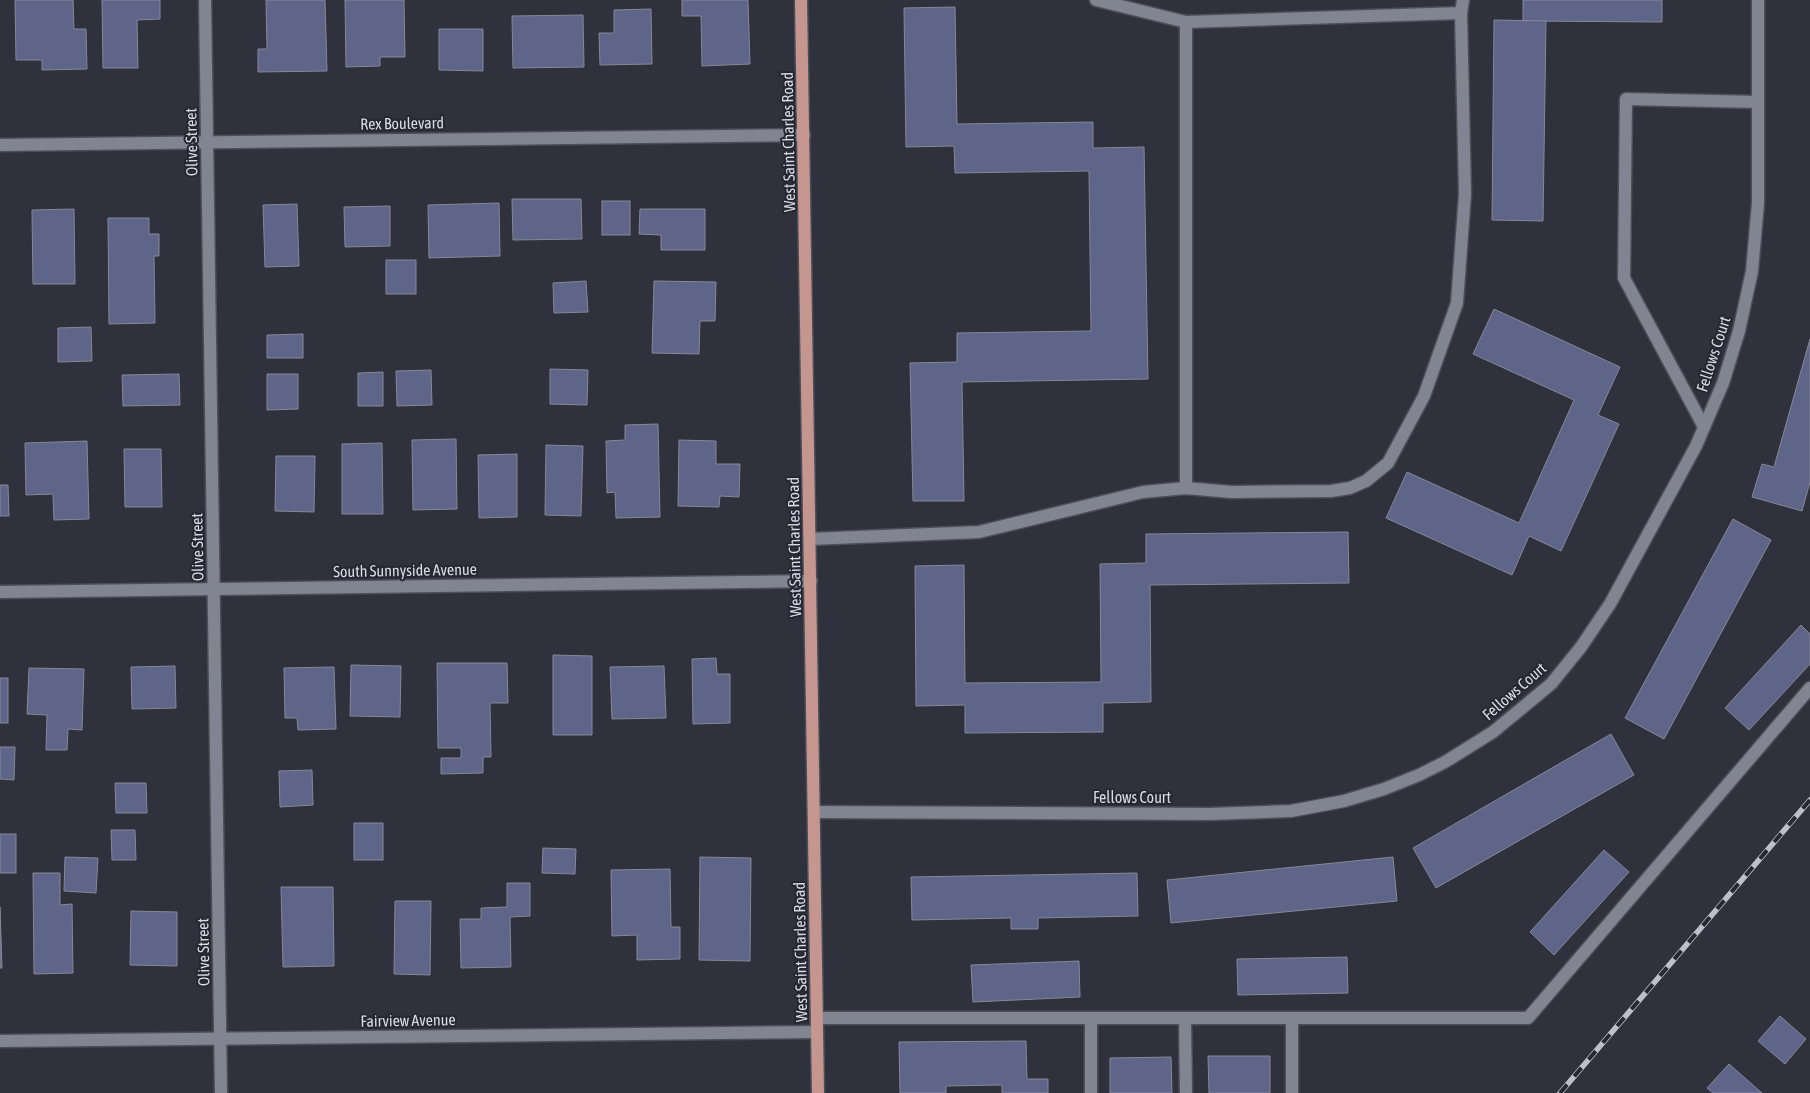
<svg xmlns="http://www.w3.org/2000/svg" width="1810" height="1093" font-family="'Asap Condensed',sans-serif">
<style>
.building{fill:#5f6489;stroke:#868896}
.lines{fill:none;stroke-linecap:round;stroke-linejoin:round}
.minor-casing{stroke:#4d4f58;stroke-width:15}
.major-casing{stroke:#4d4f58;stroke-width:15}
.minor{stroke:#818491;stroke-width:12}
.major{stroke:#c5968f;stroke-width:12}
.rail-casing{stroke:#bebfc8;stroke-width:5.5}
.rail{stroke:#252732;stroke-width:4;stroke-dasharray:11;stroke-linecap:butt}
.labels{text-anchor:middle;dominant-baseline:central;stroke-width:4;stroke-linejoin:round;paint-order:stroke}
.street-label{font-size:16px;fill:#d9dae2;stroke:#252732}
</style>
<rect width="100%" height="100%" fill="#2f313c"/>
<g class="building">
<path d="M15 0H73L74 29H86L87 69 42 70V60H16Z"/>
<path d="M102 0H160V19L137 20 138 68H103Z"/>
<path d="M266 0H325L327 71 258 72V49H267Z"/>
<path d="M345 0H404L405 57H380V66L346 67Z"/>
<path d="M682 0H748L750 64 702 66 701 16H682Z"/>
<path d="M1523 0H1662V22L1523 21Z"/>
<path d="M955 7 957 124 1093 122V148L1144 147 1148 379 962 382 964 501H913L910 363 957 362V333L1091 331 1089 171 955 173 954 146 906 147 904 8Z"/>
<path d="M651 9 652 64 600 65 599 33H614V10Z"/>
<path d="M583 15 584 67 513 68 512 16Z"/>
<path d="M1494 20 1546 21 1543 221 1492 220Z"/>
<path d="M439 29H483V71L439 70Z"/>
<path d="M512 199H581L582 239 513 240Z"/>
<rect x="602" y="201" width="28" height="34"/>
<path d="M499 203 500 256 429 258 428 205Z"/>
<path d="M297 204 299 266 265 267 263 205Z"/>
<path d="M390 206V246L345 247 344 207Z"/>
<path d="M74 209 75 284H33L32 210Z"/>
<path d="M640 209H705V250H661V235L639 234Z"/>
<path d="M108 218H149V234H159V256H154L155 323 109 324Z"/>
<rect x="386" y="260" width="30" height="34"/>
<path d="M586 281 588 312 554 313 553 283Z"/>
<path d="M654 281 716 282 715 321H700L699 354 652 353Z"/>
<path d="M1494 309 1620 367 1598 415 1619 424 1561 551 1529 536 1512 575 1386 518 1407 472 1519 523 1574 400 1473 354Z"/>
<path d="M91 327 92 361 58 362V328Z"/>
<path d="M303 334V358H267V335Z"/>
<path d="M1810 339V482L1802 511 1752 497 1762 464 1774 467Z"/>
<path d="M550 369 588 370 587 405 550 404Z"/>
<path d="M431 370 432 405 397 406 396 371Z"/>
<path d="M383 372V406H358V373Z"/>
<path d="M179 374 180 405 123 406 122 375Z"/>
<path d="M267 374H298V409L267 410Z"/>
<path d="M658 424 660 517 616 518 615 492 607 493 606 441 625 440V425Z"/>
<path d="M456 439 457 509 413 510 412 440Z"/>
<path d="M679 440 716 441V464H740L739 497 720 496 719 507 678 506Z"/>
<path d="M87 441 89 519 54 520 53 494 26 495 25 443Z"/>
<path d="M382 443 383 514H342V444Z"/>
<path d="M546 445 583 446 581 516 545 515Z"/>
<path d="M124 449H161L162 507H125Z"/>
<path d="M517 454V517L479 518 478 455Z"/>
<path d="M276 456H315L314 512 275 511Z"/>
<path d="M0 485H8L9 516H0Z"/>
<path d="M1733 519 1771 540 1664 739 1625 718Z"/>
<path d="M1348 532 1349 583 1150 585 1151 702 1103 703V732L965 733V705L916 706 915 566 964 565 965 683 1101 682 1100 564 1146 563V534Z"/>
<path d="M1801 625 1810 634V664L1749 730 1725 708Z"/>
<path d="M553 655 592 656V735H553Z"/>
<path d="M716 658 717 674H730V723L693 724 692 659Z"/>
<path d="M437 663H507L508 703H490L491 757H483V773L441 774V758H461V748H438Z"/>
<path d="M351 665 401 666 400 717 350 716Z"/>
<path d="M175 666 176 708 132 709 131 667Z"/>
<path d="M664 666 666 718 612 719 610 667Z"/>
<path d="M334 667 336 729 298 730 297 718H285L284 668Z"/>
<path d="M29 668 84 669 82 730 68 729 67 750H46L47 715 27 714Z"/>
<rect x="0" y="678" width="8" height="45"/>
<path d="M1611 734 1634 775 1436 888 1413 848Z"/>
<path d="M0 747H15L14 780 0 779Z"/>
<path d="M312 770 313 805 280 807 279 771Z"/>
<path d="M115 783H146L147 813H116Z"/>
<rect x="354" y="823" width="29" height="37"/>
<path d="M111 830H135L136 860H112Z"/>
<rect x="0" y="834" width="16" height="39"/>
<path d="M543 848 576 849 575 874 542 873Z"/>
<path d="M1604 850 1629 872 1554 955 1530 932Z"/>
<path d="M65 857 98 858 96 893 64 891Z"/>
<path d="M700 857 751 858 750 961 699 960Z"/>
<path d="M1393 857 1397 901 1171 923 1167 880Z"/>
<path d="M670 869 671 927H680V959L637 960V935L612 936 611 870Z"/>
<path d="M33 873H60V905L72 904 73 973 34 974Z"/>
<path d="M1137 873 1138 916 1038 918V929H1011V918L912 920 911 877Z"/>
<path d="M507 883H530V916L510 917 511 967 461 968 460 919H481V908L507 907Z"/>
<path d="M281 887H333L334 966 283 967Z"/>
<path d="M395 901H431L430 975 394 974Z"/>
<path d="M0 907 2 968H0Z"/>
<path d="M131 911 177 912V966L130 965Z"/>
<path d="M1347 957 1348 993 1238 995 1237 959Z"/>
<path d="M1079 961 1080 997 973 1002 971 965Z"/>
<path d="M1780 1016 1806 1039 1785 1064 1758 1041Z"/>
<path d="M1026 1041 1027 1079H1048V1093H1002V1085L946 1086V1093H900L899 1042Z"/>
<path d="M1208 1056H1270V1093H1209Z"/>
<path d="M1171 1057 1172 1093H1110V1058Z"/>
<path d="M1729 1064 1762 1093H1713L1707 1088Z"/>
</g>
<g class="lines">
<defs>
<g id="minor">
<path d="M205 0 221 1093"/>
<path d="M1096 0 1186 22 1461 13"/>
<path d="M1186 22V488"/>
<path d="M0 145 804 135"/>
<path d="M1704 427 1624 278 1626 99 1758 102"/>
<path d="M810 539 979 532 1143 492 1186 488 1231 492 1331 491 1350 488 1366 481 1388 463 1424 396 1457 303 1465 194 1461 13 1463 0"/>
<path d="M0 592 811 581"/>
<path d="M814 812 1210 814 1291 811 1344 801 1384 789 1419 775 1445 762 1493 732 1551 684 1581 647 1610 604 1696 446 1723 383 1739 331 1752 271 1758 203V0"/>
<path d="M817 1018H1528L1810 688"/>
<path d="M1292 1018V1093"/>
<path d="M1091 1019V1093"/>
<path d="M1185 1019 1186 1093"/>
<path d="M0 1041 817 1032"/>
</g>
<path id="major" d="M801 0 818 1093"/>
</defs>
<use href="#minor" class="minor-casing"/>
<use href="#major" class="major-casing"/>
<use href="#minor" class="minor"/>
<use href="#major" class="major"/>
<defs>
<path id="rail" d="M1560 1093 1810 800"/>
</defs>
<use href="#rail" class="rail-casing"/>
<use href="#rail" class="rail"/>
</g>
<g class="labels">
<g class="street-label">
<text transform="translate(402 123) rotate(-1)">Rex Boulevard</text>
<text transform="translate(191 142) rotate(-91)">Olive Street</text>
<text transform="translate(788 142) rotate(-91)">West Saint Charles Road</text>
<text transform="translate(1713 354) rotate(-72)">Fellows Court</text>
<text transform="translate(197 547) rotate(-91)">Olive Street</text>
<text transform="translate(794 547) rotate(-91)">West Saint Charles Road</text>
<text transform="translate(405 570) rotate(-1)">South Sunnyside Avenue</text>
<text transform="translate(1514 691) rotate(-41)">Fellows Court</text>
<text x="1132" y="797">Fellows Court</text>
<text transform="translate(203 952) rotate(-91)">Olive Street</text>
<text transform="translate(800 952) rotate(-91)">West Saint Charles Road</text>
<text transform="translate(408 1020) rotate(-1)">Fairview Avenue</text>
</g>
</g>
</svg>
